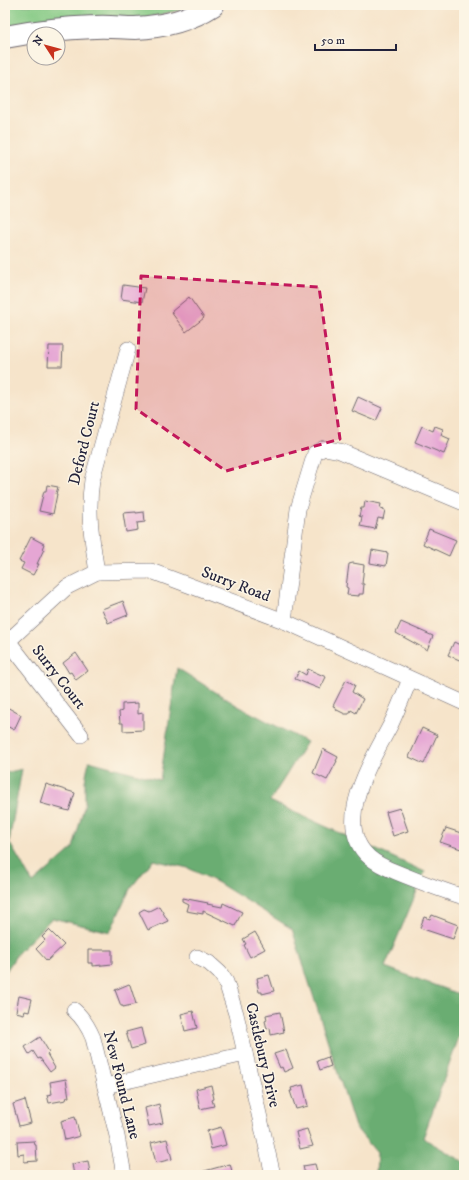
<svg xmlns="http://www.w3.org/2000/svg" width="469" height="1180" font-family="'IM FELL DW Pica',serif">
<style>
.green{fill:#84c984;stroke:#537660}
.forest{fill:#6bad72;stroke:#466856}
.building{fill:#e5a6d4}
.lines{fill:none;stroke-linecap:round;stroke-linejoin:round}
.minor-casing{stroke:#6c666d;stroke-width:16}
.highway-casing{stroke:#6c666d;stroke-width:24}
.minor{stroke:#fff;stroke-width:15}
.highway{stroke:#fff;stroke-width:22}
.marked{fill:#c2185b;fill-opacity:0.2;stroke:#c2185b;stroke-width:3;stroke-dasharray:8 5;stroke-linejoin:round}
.labels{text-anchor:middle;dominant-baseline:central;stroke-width:3;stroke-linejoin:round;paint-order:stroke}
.street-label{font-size:16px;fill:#22223b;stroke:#fcf5e5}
</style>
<rect width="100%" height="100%" fill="#fcf5e5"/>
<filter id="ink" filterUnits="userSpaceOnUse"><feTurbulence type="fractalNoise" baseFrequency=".025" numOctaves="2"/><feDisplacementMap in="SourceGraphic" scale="8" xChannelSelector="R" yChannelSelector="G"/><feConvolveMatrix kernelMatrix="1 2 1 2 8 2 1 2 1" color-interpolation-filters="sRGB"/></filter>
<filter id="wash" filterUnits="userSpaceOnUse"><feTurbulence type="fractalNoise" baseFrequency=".012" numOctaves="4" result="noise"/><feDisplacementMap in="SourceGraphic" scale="16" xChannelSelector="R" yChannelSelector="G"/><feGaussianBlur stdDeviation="0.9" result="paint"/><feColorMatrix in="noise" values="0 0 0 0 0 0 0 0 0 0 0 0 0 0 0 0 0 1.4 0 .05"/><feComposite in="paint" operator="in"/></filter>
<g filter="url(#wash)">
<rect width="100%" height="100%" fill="#f6e4ca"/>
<path class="green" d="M5 5H190L180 10 141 19 5 30Z"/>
<path class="forest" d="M177 668 238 706 307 742 270 801 425 872 385 967 464 996V1023L423 1138 464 1162V1175H376L377 1153 355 1127 292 929 217 882 188 868 153 860 130 889 110 932 52 918 17 954 5 973V773L22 769 9 842 33 883 73 848 85 803V781L89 761 160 780Z"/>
<g id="blocks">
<g class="building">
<path d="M123 285 145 288 142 302 121 299Z"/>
<path d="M189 297 204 318 186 332 171 312Z"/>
<path d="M49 346H63L62 366H48Z"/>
<path d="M358 397 382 408 376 421 352 411Z"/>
<path d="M422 426 433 431 435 426 443 429 441 435 450 439 444 454 415 442Z"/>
<path d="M47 485 58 487 56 494H57L53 514 39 511 44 491H46Z"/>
<path d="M365 501 381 504 380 509 385 510 383 519 378 518 375 529 360 526 362 517 359 516 361 508H364Z"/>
<path d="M136 512V513L144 512 145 522 137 523 138 530 126 532 123 513Z"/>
<path d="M429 529 456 540 449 556 423 544Z"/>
<path d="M31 537 44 544 42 549H44L37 564H39L33 575 21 569 24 563 19 561Z"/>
<path d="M372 550 388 553 386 566 370 563Z"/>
<path d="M353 563 364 565 362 584H364L363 594H359V596L347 595 348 588 346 587 349 564Z"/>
<path d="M123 601 128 615 108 623 102 609Z"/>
<path d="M401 622 433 636 427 650 396 633Z"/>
<path d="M454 642 464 647V662L448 655Z"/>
<path d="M76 653 88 671 76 680 71 672 69 673 63 663Z"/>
<path d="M308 669 326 677 320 689 295 679 299 671 306 675Z"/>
<path d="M346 680 355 685 352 692 363 699 356 713 351 710 349 714H345L335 709 336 707 333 706Z"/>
<path d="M138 703V714L143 713V730L123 731V723H120L119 712 122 711V704Z"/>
<path d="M5 706 21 715 14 730 5 725Z"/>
<path d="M422 728 437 735 424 764 409 757Z"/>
<path d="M323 749 338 757 336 761H337L327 780 313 773Z"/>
<path d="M46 784 75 793 69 811 40 803Z"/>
<path d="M400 808 408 831 393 836 386 812Z"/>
<path d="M446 828 464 834V850L440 842Z"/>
<path d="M182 898 208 903 207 904 222 907 223 903 242 912 235 926 203 911V914L186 911 188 904 182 901Z"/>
<path d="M159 906 168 921 148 930 139 912 144 909 149 911Z"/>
<path d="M432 915 458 925 453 939 420 928 424 917 430 919Z"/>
<path d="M49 930 64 945 47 961 36 949 45 940 42 937Z"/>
<path d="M255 932 265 949 250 957 244 945 246 944 243 939Z"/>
<path d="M88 950H112V964L93 966V963H88Z"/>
<path d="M269 975 274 991 262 994V992H259L257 982H258L257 978Z"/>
<path d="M129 984 130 985 136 1004 123 1007V1006H121L115 990Z"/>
<path d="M19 996 32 999 29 1012 25 1011 24 1014 16 1012Z"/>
<path d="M193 1011 197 1028 185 1031 181 1014Z"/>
<path d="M280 1012 284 1032 271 1035 270 1028 267 1029 265 1021 267 1020 266 1015Z"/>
<path d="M141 1028 145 1045 131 1049 126 1032Z"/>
<path d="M40 1037 49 1052 47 1054 55 1068 50 1072 40 1058 38 1059 33 1051 29 1054 25 1047Z"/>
<path d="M286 1050 293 1068 284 1072 282 1067 280 1068 274 1054Z"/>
<path d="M328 1057 331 1066 320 1070 317 1061Z"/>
<path d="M66 1079 69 1097H67L66 1100 49 1103 47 1095 52 1094 50 1082Z"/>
<path d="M211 1085 214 1099 212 1100 214 1106 200 1109 196 1089Z"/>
<path d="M303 1085 308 1106 296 1109 290 1091H292L291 1088Z"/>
<path d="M25 1100 31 1123 19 1126 13 1104Z"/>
<path d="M159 1104 163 1123 149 1126 145 1108Z"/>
<path d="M75 1117 80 1136 65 1140 61 1121Z"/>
<path d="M221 1127 226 1145 211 1149 207 1131Z"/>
<path d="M307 1129 313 1146 300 1149 296 1132Z"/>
<path d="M167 1139 172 1159 156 1163 151 1143Z"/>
<path d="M34 1141 35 1145H36L37 1161 24 1162V1154L18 1155 17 1142Z"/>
<path d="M88 1161 90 1173 74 1175 72 1164Z"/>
<path d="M230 1164 233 1175H201V1172Z"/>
<path d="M315 1164 318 1175H305L303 1166Z"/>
</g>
</g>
</g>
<g filter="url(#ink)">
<use href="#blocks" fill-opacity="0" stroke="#6c666d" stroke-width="1"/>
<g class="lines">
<defs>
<g id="minor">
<path d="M97 572C92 540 87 512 92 480L128 349"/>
<path d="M284 621 298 509 315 453 324 448 340 451 464 503"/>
<path d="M9 642 81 735"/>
<path d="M5 644 67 587 97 572 151 571 284 621 464 703"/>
<path d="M410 679C404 694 398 709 391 724 373 759 331 823 369 857 377 864 386 868 396 872 418 881 441 890 464 897"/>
<path d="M197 957 209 963 220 973 226 982 236 1014 273 1175"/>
<path d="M74 1010C83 1018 88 1026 93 1038L117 1136 124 1175"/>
<path d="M105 1086 245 1054"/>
</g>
<path id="highway" d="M5 37C35 31 65 28 95 27 109 26 122 28 135 28 162 27 190 20 213 5"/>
</defs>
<use href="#minor" class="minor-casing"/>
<use href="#highway" class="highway-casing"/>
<use href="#minor" class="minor"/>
<use href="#highway" class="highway"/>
</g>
</g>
<path class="marked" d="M141 276 319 287 340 439 226 471 136 409Z"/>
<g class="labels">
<g class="street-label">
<text transform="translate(84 443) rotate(-76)">Deford Court</text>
<text transform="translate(236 584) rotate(21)">Surry Road</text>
<text transform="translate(59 677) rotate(52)">Surry Court</text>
<text transform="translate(263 1055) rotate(77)">Castlebury Drive</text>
<text transform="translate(122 1085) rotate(76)">New Found Lane</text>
</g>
</g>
<rect width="469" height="1180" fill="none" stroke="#fcf5e5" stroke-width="20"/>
<g transform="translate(46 46) rotate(306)"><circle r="19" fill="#fcf5e5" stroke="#a5a1a1"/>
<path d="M0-3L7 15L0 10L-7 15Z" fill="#c8321e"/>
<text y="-6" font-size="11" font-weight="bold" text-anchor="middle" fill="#22223b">N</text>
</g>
<path d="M315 44v6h81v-6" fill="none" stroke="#22223b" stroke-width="2"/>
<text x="321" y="44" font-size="12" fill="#22223b" stroke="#fcf5e5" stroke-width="3" paint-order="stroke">50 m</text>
</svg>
